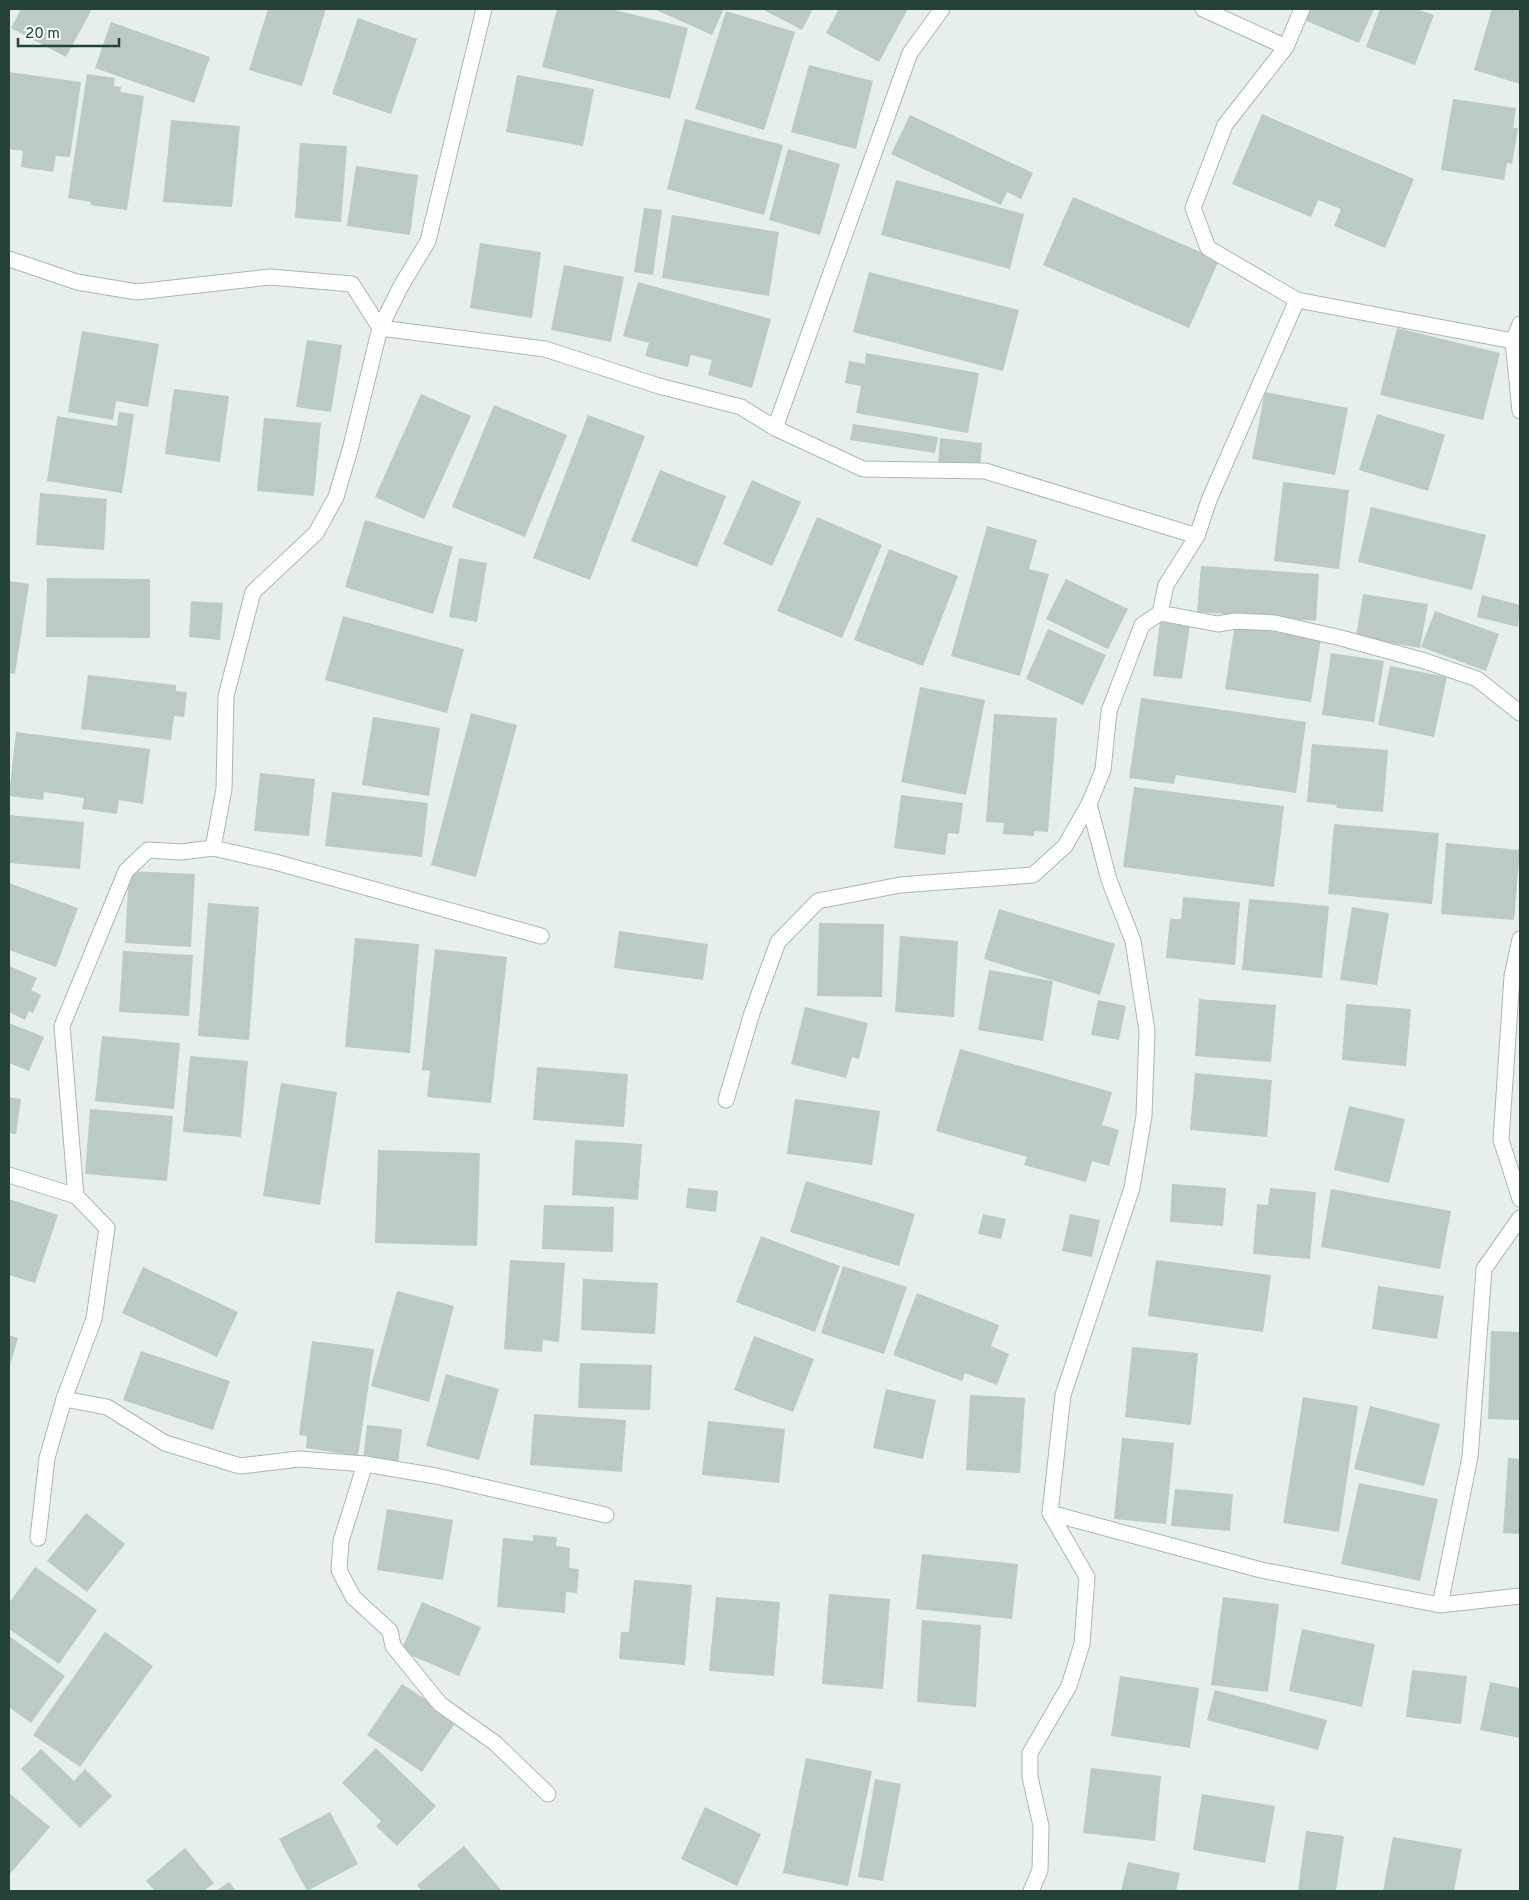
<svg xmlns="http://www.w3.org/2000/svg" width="1529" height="1900" font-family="Overpass,sans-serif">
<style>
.building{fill:#bbcac4}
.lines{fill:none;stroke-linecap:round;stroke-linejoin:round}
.street-casing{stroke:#a8b8b2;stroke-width:17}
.street{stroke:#fff;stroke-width:15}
</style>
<rect width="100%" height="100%" fill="#e6efeb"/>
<g class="building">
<path d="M21 9H92L66 57 11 28Z"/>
<path d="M268 9H326L302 86 249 70Z"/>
<path d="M557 9H611L688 28 670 99 542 67Z"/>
<path d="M654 9H724L712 35Z"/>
<path d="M762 9H813L802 30Z"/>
<path d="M839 9H908L879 62 826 33Z"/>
<path d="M1309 9H1374L1359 43 1304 20Z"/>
<path d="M1380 9H1416L1434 15 1415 65 1366 47Z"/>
<path d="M1492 9H1520V84L1474 70Z"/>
<path d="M726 11 795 32 764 130 695 109Z"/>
<path d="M358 18 417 39 391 114 332 94Z"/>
<path d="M111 22 210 57 194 103 95 68Z"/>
<path d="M809 65 873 81 856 149 791 132Z"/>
<path d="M9 72 81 82 70 157 56 156 53 172 21 167 23 151 9 149Z"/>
<path d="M87 74 115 78 114 86 121 87 120 92 144 96 127 210 90 205 91 202 68 198Z"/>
<path d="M517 75 594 89 583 146 506 132Z"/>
<path d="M1453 99 1516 108 1513 128H1518L1512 164 1507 163 1504 180 1441 170Z"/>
<path d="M1262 114 1414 179 1385 248 1334 226 1341 209 1318 200 1311 217 1232 184Z"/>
<path d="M910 115 1033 173 1021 199 1007 192 1001 205 891 154Z"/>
<path d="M685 119 783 145 764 215 667 189Z"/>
<path d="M171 120 240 126 232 207 163 202Z"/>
<path d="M300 143 347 146 341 222 295 218Z"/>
<path d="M788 149 840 164 820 235 769 220Z"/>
<path d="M356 166 418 175 410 235 347 226Z"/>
<path d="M896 180 1024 214 1010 269 881 235Z"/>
<path d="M1073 197 1219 260 1189 328 1043 265Z"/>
<path d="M644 208 662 210 653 275 634 272Z"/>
<path d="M672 215 779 232 769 296 662 278Z"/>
<path d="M480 243 541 252 532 318 470 308Z"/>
<path d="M564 265 624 277 611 342 551 330Z"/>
<path d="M869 272 1019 310 1003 371 853 332Z"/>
<path d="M638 282 771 319 752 388 708 375 712 360 691 355 688 367 645 356 649 343 623 336Z"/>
<path d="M1397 328 1500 353 1483 420 1380 395Z"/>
<path d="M82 331 159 344 148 407 116 401 113 420 68 412Z"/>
<path d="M307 340 342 345 331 412 296 407Z"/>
<path d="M866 353 979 373 968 433 856 413 861 386 845 383 849 361 865 364Z"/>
<path d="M174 389 229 396 220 462 165 454Z"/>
<path d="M1265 392 1348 408 1335 475 1252 459Z"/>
<path d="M421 394 471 416 424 519 375 497Z"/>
<path d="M494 405 567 435 525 537 452 507Z"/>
<path d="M119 412 134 414 122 493 47 481 57 416 117 426Z"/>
<path d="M1377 414 1445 435 1428 491 1359 470Z"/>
<path d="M588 415 645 436 590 580 533 558Z"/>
<path d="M264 418 321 423 314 496 257 491Z"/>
<path d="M853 424 938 437 935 453 850 440Z"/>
<path d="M940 438 982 443 980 470 938 465Z"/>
<path d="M660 470 726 496 697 567 631 541Z"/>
<path d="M752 480 801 502 772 566 723 544Z"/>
<path d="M1283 482 1349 490 1339 569 1274 561Z"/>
<path d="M40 493 107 499 104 550 36 545Z"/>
<path d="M1371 507 1486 535 1472 590 1358 562Z"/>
<path d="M817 517 882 545 842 638 777 611Z"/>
<path d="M365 520 453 547 433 614 345 587Z"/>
<path d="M987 526 1037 540 1029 569 1049 574 1020 676 951 656Z"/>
<path d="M889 549 958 576 923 666 854 640Z"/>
<path d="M459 558 487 563 477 622 449 617Z"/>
<path d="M1201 566 1319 574 1316 621 1197 612Z"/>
<path d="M47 578 150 579V638L46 637Z"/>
<path d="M1066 579 1128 609 1108 649 1046 619Z"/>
<path d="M9 581 29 584 15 674 9 673Z"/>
<path d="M1363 594 1428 604 1420 648 1356 637Z"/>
<path d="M1482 595 1520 605 1518 627 1477 617Z"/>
<path d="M191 601 223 603 220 640 189 637Z"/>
<path d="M1435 611 1499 634 1486 671 1421 647Z"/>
<path d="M343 616 464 649 447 713 325 680Z"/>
<path d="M1160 622 1190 625 1182 679 1153 676Z"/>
<path d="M1235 624 1321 638 1311 702 1225 689Z"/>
<path d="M1048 629 1106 655 1083 705 1026 679Z"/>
<path d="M1331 653 1384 661 1374 722 1322 715Z"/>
<path d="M1390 666 1447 677 1434 737 1378 725Z"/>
<path d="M88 675 176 685V691L187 692 184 717 174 716 171 740 81 729Z"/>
<path d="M920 687 985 700 966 795 901 782Z"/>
<path d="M1141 698 1306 722 1296 793 1176 775 1174 784 1129 778Z"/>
<path d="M471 713 517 725 476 877 431 865Z"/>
<path d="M994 714 1057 718 1048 832 1034 831V836L1003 834 1004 823 986 822Z"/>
<path d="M373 717 440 728 429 796 362 785Z"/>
<path d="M16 732 150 749 143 804 119 800 117 814 82 809 84 798 44 792 43 800 9 796Z"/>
<path d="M1312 744 1388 750 1383 812 1336 808 1337 805 1307 802Z"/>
<path d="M260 773 315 779 309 836 254 831Z"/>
<path d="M1134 787 1284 806 1274 887 1123 867Z"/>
<path d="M332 792 428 803 422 857 325 846Z"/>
<path d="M901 795 963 803 959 834 948 833 945 855 894 848Z"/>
<path d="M9 815 84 822 80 869 9 863Z"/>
<path d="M1334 824 1439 833 1432 904 1328 894Z"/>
<path d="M1446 843 1520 850 1514 920 1441 914Z"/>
<path d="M129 871 195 874 191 947 125 943Z"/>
<path d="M9 883 78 908 56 967 9 950Z"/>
<path d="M1183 897 1240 902 1235 965 1166 958 1170 919H1181Z"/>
<path d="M1249 899 1329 906 1322 978 1242 970Z"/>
<path d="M208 903 259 907 249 1040 198 1036Z"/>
<path d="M1352 907 1389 913 1377 985 1340 980Z"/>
<path d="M999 909 1115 944 1100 995 984 959Z"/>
<path d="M819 923 884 924 882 997 817 996Z"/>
<path d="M619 931 708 944 703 980 614 968Z"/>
<path d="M900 936 958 941 954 1017 895 1012Z"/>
<path d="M355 938 419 944 410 1053 345 1047Z"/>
<path d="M435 949 507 957 491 1103 427 1097 430 1071 422 1070Z"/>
<path d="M123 951 193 955 189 1016 119 1012Z"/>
<path d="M9 966 37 978 31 990 41 995 33 1013 29 1011 25 1020 9 1012Z"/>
<path d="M989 970 1053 981 1043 1041 978 1030Z"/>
<path d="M1199 999 1276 1005 1271 1062 1195 1056Z"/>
<path d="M1098 1000 1126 1006 1119 1040 1091 1035Z"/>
<path d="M1346 1004 1411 1009 1406 1066 1342 1060Z"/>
<path d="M805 1007 868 1023 859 1059 852 1057 846 1078 791 1064Z"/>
<path d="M9 1023 44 1037 29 1071 9 1063Z"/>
<path d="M102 1036 180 1043 174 1109 95 1101Z"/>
<path d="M960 1049 1112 1092 1102 1125 1119 1130 1109 1166 1092 1161 1086 1182 1024 1165 1027 1157 936 1131Z"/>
<path d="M190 1056 248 1061 241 1137 183 1132Z"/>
<path d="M537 1067 628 1074 624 1127 533 1120Z"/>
<path d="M1195 1073 1272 1080 1267 1137 1190 1130Z"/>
<path d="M281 1083 337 1092 320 1205 263 1196Z"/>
<path d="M9 1097 21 1099 16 1134 9 1133Z"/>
<path d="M795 1099 880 1111 872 1165 787 1154Z"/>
<path d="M1349 1106 1405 1119 1389 1183 1334 1170Z"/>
<path d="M90 1109 173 1116 167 1181 85 1174Z"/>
<path d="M575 1140 642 1144 638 1200 572 1195Z"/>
<path d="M378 1150 480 1153 477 1246 375 1243Z"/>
<path d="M806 1181 915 1214 899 1266 790 1232Z"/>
<path d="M1172 1184 1226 1188 1223 1226 1170 1222Z"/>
<path d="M688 1188 718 1191 716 1212 686 1208Z"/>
<path d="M1270 1188 1316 1192 1310 1259 1253 1254 1257 1204 1268 1205Z"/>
<path d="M1331 1189 1451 1211 1440 1269 1321 1247Z"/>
<path d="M9 1199 58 1215 35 1283 9 1275Z"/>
<path d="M544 1205 614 1207 613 1252 542 1249Z"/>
<path d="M983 1214 1006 1219 1001 1239 978 1234Z"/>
<path d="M1070 1214 1100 1220 1092 1257 1062 1251Z"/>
<path d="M761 1236 840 1266 815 1332 736 1302Z"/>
<path d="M510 1260 565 1263 559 1342 543 1340 542 1352 504 1349Z"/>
<path d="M1156 1260 1271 1275 1263 1332 1148 1316Z"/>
<path d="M843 1266 907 1287 884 1354 821 1333Z"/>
<path d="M143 1267 238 1312 217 1357 122 1313Z"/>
<path d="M583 1279 658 1283 655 1334 581 1330Z"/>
<path d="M1378 1286 1444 1296 1437 1339 1372 1329Z"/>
<path d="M397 1291 454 1306 429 1402 371 1386Z"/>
<path d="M917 1293 999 1325 991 1346 1009 1354 997 1385 965 1373 962 1381 893 1355Z"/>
<path d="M1491 1331 1520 1332V1420L1488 1419Z"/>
<path d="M9 1335 18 1338 9 1368Z"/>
<path d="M754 1336 814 1359 793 1412 734 1390Z"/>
<path d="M312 1341 374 1349 358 1456 306 1448 307 1436 299 1435Z"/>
<path d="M1132 1347 1198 1353 1191 1425 1125 1417Z"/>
<path d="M141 1351 230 1381 213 1430 123 1400Z"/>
<path d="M580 1363 652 1365 650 1410 578 1408Z"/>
<path d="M446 1374 499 1389 479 1460 426 1446Z"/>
<path d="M886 1389 936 1400 923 1459 873 1448Z"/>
<path d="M970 1395 1025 1398 1020 1473 966 1470Z"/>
<path d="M1303 1397 1358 1406 1339 1532 1283 1523Z"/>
<path d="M1370 1406 1440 1424 1424 1486 1354 1469Z"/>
<path d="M534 1414 626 1420 622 1472 530 1465Z"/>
<path d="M708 1421 785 1429 779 1483 702 1475Z"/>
<path d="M367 1425 402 1429 398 1464 363 1460Z"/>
<path d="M1122 1438 1174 1443 1166 1524 1114 1519Z"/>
<path d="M1508 1458 1520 1459V1534L1503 1533Z"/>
<path d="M1359 1483 1438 1499 1420 1581 1341 1564Z"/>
<path d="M1175 1489 1233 1494 1230 1531 1171 1526Z"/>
<path d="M387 1509 453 1520 443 1580 377 1570Z"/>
<path d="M86 1513 125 1544 87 1592 47 1561Z"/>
<path d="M533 1535 557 1537 556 1546 570 1548 569 1568 579 1569 577 1593 566 1592 565 1613 497 1607 503 1538 533 1541Z"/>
<path d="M922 1554 1018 1564 1012 1619 916 1609Z"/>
<path d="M35 1567 97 1610 59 1664 9 1629V1603Z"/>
<path d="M634 1580 692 1585 685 1665 619 1659 621 1632H629Z"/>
<path d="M829 1594 890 1599 883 1689 822 1684Z"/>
<path d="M716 1597 780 1602 774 1676 709 1671Z"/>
<path d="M1223 1597 1279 1604 1268 1692 1211 1685Z"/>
<path d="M422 1602 481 1627 459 1676 401 1651Z"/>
<path d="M922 1620 981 1625 976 1707 917 1702Z"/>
<path d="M1302 1629 1375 1644 1362 1707 1289 1691Z"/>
<path d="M105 1632 153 1666 80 1767 33 1735Z"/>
<path d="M9 1636 65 1676 31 1723 9 1707Z"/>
<path d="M1412 1670 1467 1676 1461 1724 1406 1717Z"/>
<path d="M1120 1676 1199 1688 1190 1748 1111 1736Z"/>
<path d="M1490 1682 1520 1688V1738L1480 1730Z"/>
<path d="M402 1684 457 1720 422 1772 367 1735Z"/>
<path d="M1215 1690 1327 1720 1318 1750 1207 1720Z"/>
<path d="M376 1748 436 1806 397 1846 376 1826 381 1821 342 1783Z"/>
<path d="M41 1749 74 1781 85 1769 112 1796 80 1828 21 1769Z"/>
<path d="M806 1758 872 1771 848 1886 783 1873Z"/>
<path d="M1091 1768 1161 1776 1155 1841 1083 1833Z"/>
<path d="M875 1779 901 1784 883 1881 858 1877Z"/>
<path d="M9 1793 50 1827 9 1875Z"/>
<path d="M1202 1794 1275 1806 1265 1863 1193 1850Z"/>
<path d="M705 1807 761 1834 737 1886 681 1859Z"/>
<path d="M330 1812 358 1864 307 1891 279 1839Z"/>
<path d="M1306 1831 1344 1836 1336 1891H1298Z"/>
<path d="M1393 1837 1462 1849 1454 1891H1383Z"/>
<path d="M464 1846 502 1891H422L417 1885Z"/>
<path d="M185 1848 214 1883 204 1891H155L146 1881Z"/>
<path d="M1128 1862 1180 1873 1176 1891H1121Z"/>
<path d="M229 1882 236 1891H216Z"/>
</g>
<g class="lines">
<defs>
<g id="street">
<path d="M484 9 428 241 401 286 380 328 351 446 336 497 316 533 253 592 226 696 224 789 213 848 275 862 541 936"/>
<path d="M1203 9 1286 47"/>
<path d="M1302 9 1286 47 1225 125 1193 208 1208 248 1297 300 1513 341"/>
<path d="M9 259 77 282 137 292 270 277 352 284 380 328"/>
<path d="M1520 324 1513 341 1520 411"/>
<path d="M380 328 545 349 659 386 741 407 775 428 863 469 985 471 1197 536"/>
<path d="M775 428 910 53 942 9"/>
<path d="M1160 613 1218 624 1236 621 1275 623 1341 638 1425 661 1477 679 1520 713"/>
<path d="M1520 939 1512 976 1501 1140 1520 1199"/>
<path d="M726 1100 752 1013 778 942 818 901 900 885 1033 875 1065 846 1089 804 1103 770 1109 711 1142 625 1160 613 1166 585 1197 536 1209 500 1297 300"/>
<path d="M9 1175 76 1196"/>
<path d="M64 1399 107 1407 165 1443 240 1466 299 1459 365 1464 436 1476 606 1515"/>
<path d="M365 1464 341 1541 339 1570 353 1597 390 1631 393 1646 440 1704 495 1743 548 1794"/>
<path d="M1050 1513 1261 1570 1440 1605 1520 1596"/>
<path d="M38 1538 47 1458 64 1399 94 1319 107 1228 76 1196 62 1026 126 871 148 850 181 852 213 848"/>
<path d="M1440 1605 1470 1457 1484 1269 1520 1218"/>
<path d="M1031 1891 1040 1870 1041 1826 1030 1777V1753L1069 1686 1082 1644 1087 1577 1050 1513 1063 1395 1132 1188 1144 1116 1147 1031 1133 941 1109 880 1089 804"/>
</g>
</defs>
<use href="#street" class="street-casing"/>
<use href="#street" class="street"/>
</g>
<rect width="1529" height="1900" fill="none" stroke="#24423a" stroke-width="20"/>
<path d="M18 38v8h101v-8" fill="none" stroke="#24423a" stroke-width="2.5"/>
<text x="25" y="38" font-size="15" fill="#24423a" stroke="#f7fbf9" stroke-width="4" paint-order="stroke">20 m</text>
</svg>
